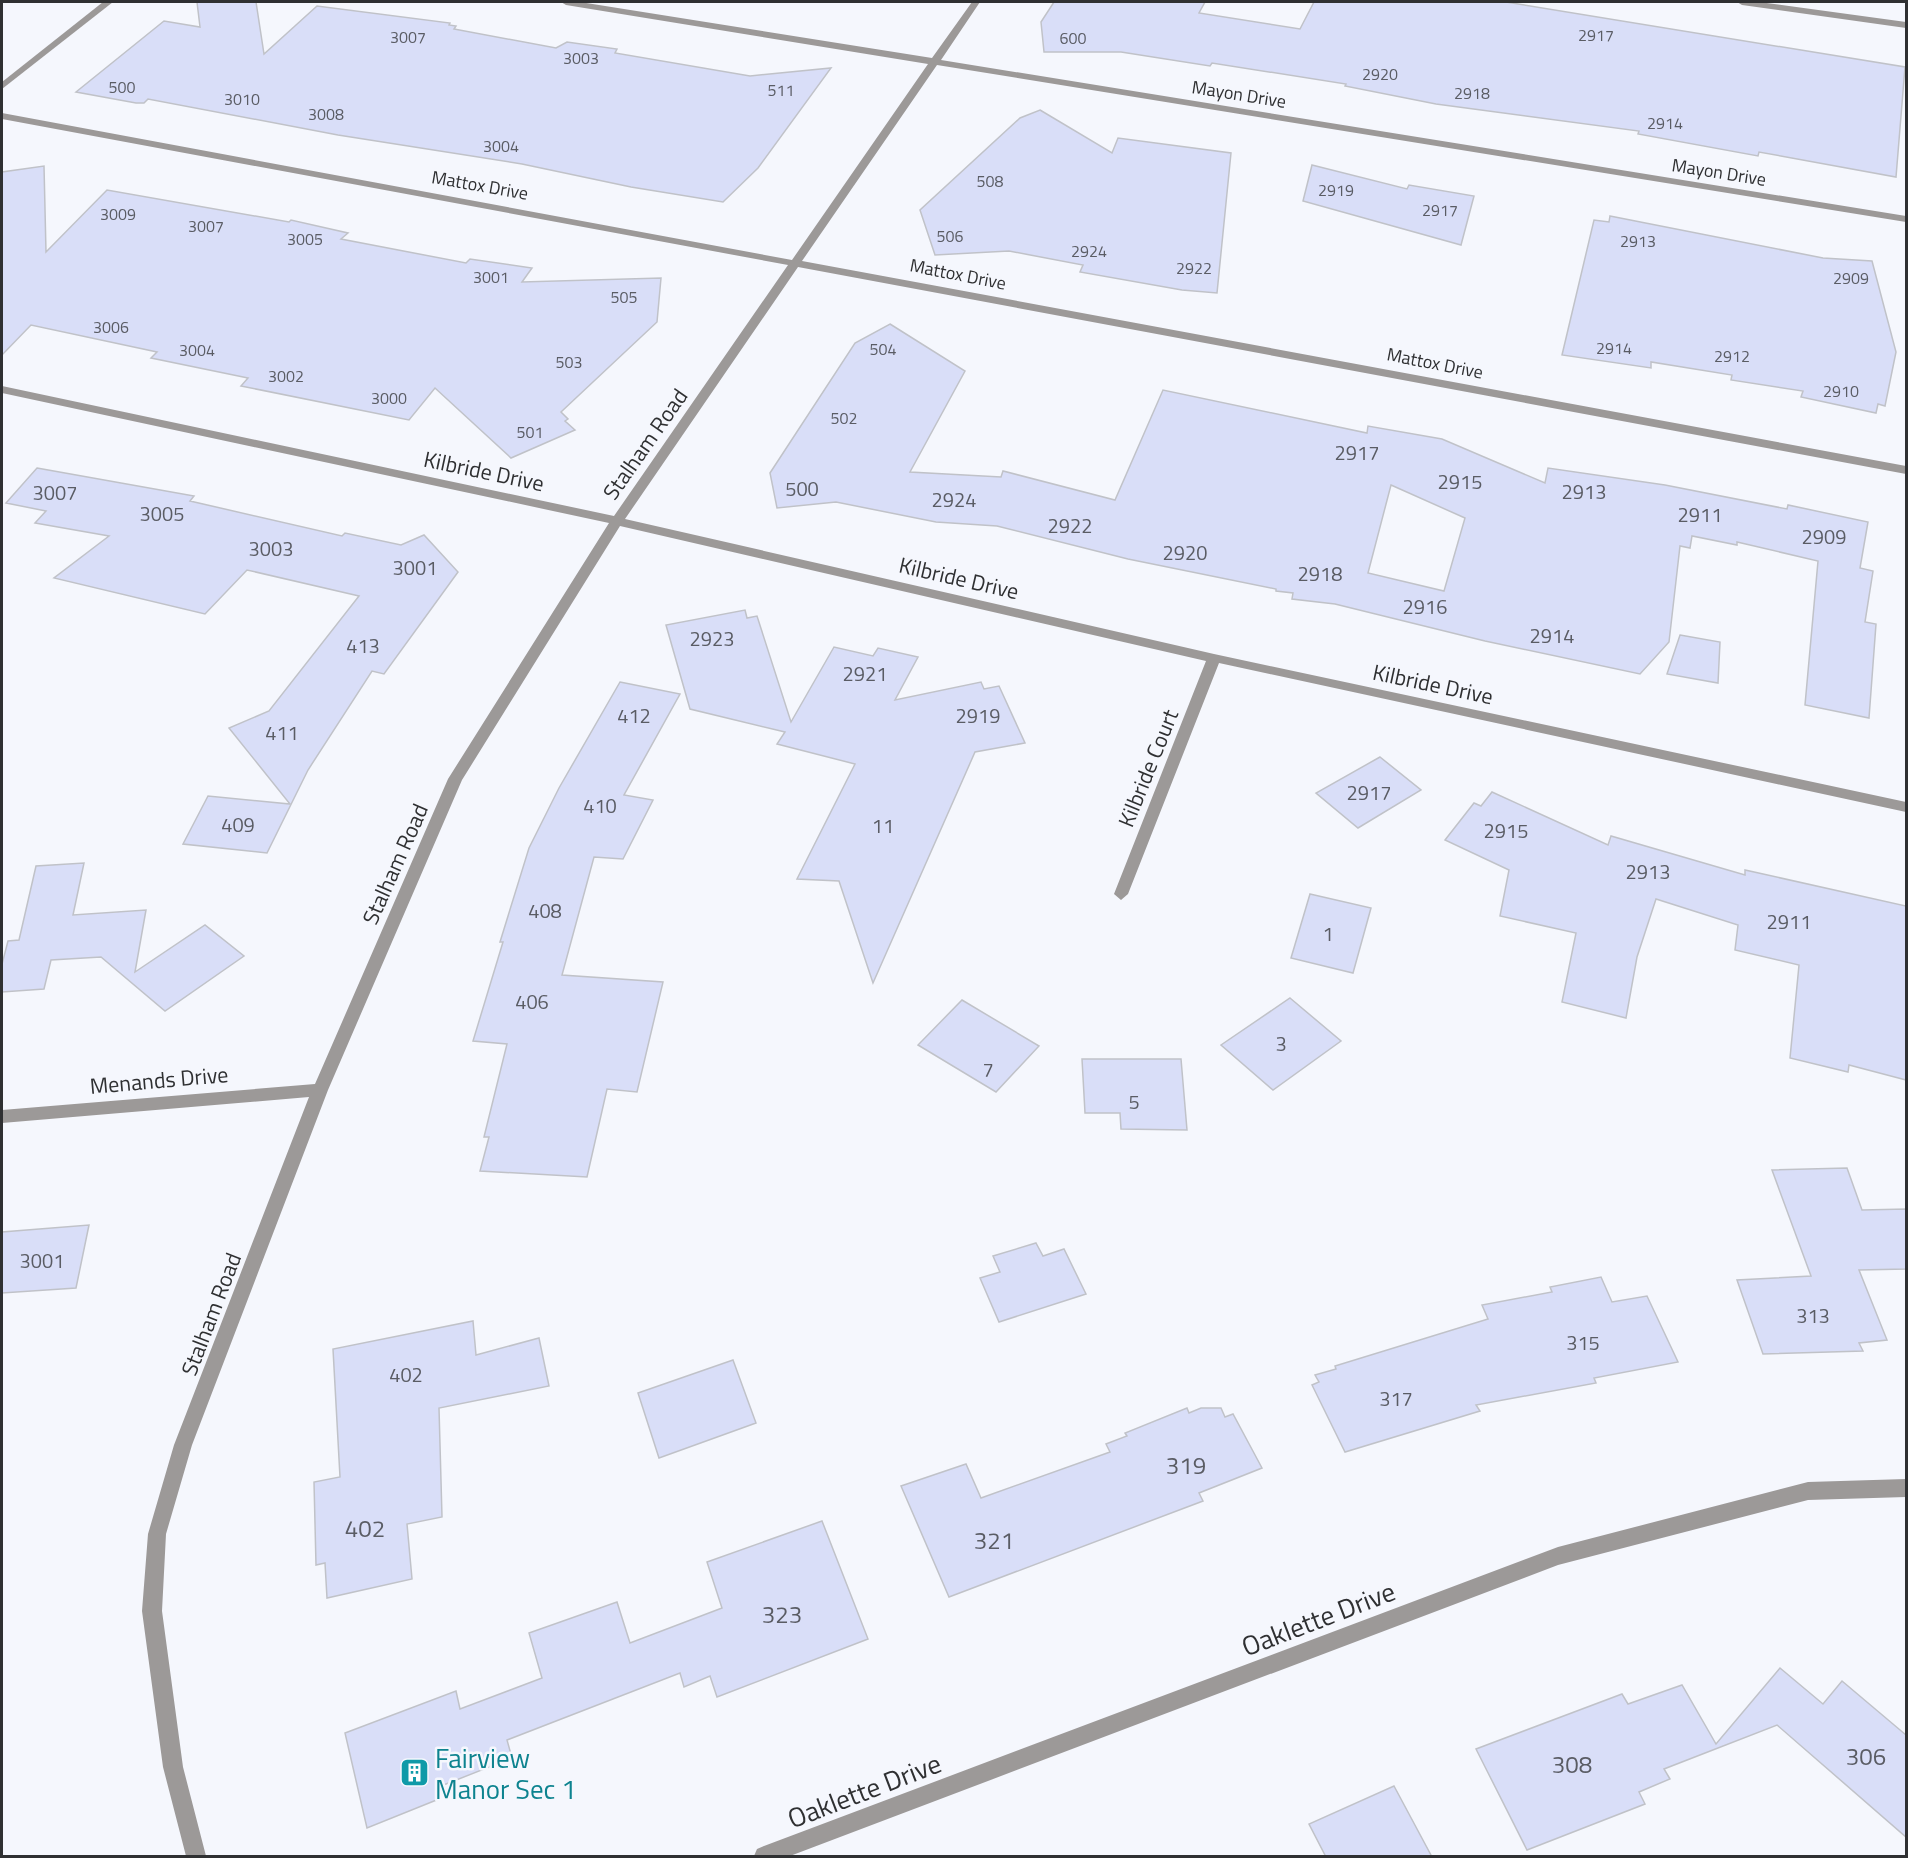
<svg xmlns="http://www.w3.org/2000/svg" width="1908" height="1858" font-family="'Titillium Web',sans-serif">
<style>
.building{fill:#d9def8;stroke:#c0c2c8;stroke-width:1.5;fill-rule:evenodd}
.lines{fill:none;stroke-linecap:round;stroke-linejoin:round}
.minor{fill:#9c9998;fill-rule:evenodd}
.labels{text-anchor:middle;dominant-baseline:central;stroke-width:5;stroke-linejoin:round;paint-order:stroke}
.far-number-label{font-size:16px;fill:#5a5c64}
.far-street-label{font-size:18px;fill:#2f3032;stroke:#f5f7fd}
.number-label{font-size:20px;fill:#5a5c64}
.street-label{font-size:22px;fill:#2f3032;stroke:#f5f7fd}
.near-number-label{font-size:24px;fill:#5a5c64}
.near-street-label{font-size:27px;fill:#2f3032;stroke:#f5f7fd}
.near-culture-label{font-size:27px;fill:#0d838f;stroke:#f5f7fd;text-anchor:start}
</style>
<rect width="100%" height="100%" fill="#f5f7fd"/>
<g class="building">
<path d="M197 2H256L264 54 317 6 450 23 449 25 456 26 454 29 556 48 567 42 617 49 615 53 750 76 831 68 758 168 723 202 631 187 522 164 338 135 148 99 144 103H136L76 92 164 21 200 27Z"/>
<path d="M1054 2H1205L1199 13 1300 29 1314 2H1506L1905 67 1896 177 1759 152 1758 156 1638 134 1639 131 1436 104 1345 86 1346 84 1212 63 1210 66 1121 52H1044L1041 22Z"/>
<path d="M1040 110 1112 153 1118 138 1231 153 1217 293 1182 290 1080 272 1083 265 1009 251 935 255 920 210 1020 118Z"/>
<path d="M1312 165 1407 189 1409 185 1474 196 1461 245 1303 201Z"/>
<path d="M44 166 46 252 107 190 289 222 291 220 348 233 341 239 466 263 470 259 532 268 522 282 661 278 657 322 561 412 568 419 565 421 575 430 511 458 435 388 409 420 241 386 248 378 151 358 157 352 31 325 2 355V172Z"/>
<path d="M1610 216 1823 258 1872 261 1896 352 1885 406 1878 404 1876 413 1801 397 1803 391 1731 380 1732 375 1651 362V368L1562 355 1594 220 1609 222Z"/>
<path d="M890 324 965 371 910 472 1001 477 1003 471 1115 500 1163 390 1367 433 1368 426 1442 439 1545 483 1548 468 1665 485 1787 509 1788 505 1868 522 1860 568 1873 571 1865 622 1876 624 1869 718 1805 705 1818 561 1737 542V545L1692 536 1690 548 1680 546 1669 642 1640 674 1485 641 1335 604 1292 599 1293 593 1276 591V589L1128 559 997 526 936 522 836 502 777 508 770 473 855 343ZM1391 485 1465 518 1444 591 1368 573Z"/>
<path d="M37 468 194 496 190 501 342 536 345 533 401 545 424 535 458 572 384 674 372 671 308 770 267 853 183 844 208 796 290 804 229 728 269 711 359 596 247 570 205 614 54 578 109 536 35 523 46 511 6 503Z"/>
<path d="M745 610 747 618 757 616 791 722 834 647 873 656 878 648 918 657 895 700 981 682 984 689 999 686 1025 743 975 752 873 983 839 881 797 879 855 764 777 744 785 732 690 709 666 625Z"/>
<path d="M1680 635 1720 642 1718 683 1667 674Z"/>
<path d="M620 682 680 694 624 795 653 800 623 859 594 857 562 975 663 982 637 1092 607 1089 587 1177 480 1171 489 1137H484L507 1044 473 1041 503 942H500L529 848 559 788Z"/>
<path d="M1380 757 1421 790 1358 828 1316 793Z"/>
<path d="M1492 792 1608 845 1611 836 1745 875V870L1906 906V1080L1849 1065 1848 1072 1790 1058 1799 965 1735 950 1738 925 1656 899 1637 957 1626 1018 1562 1002 1576 933 1500 916 1509 870 1445 840 1474 803 1481 806Z"/>
<path d="M84 863 73 915 146 910 135 972 205 925 244 956 165 1011 101 957 51 960 44 989 2 992V964L8 941 19 940 36 866Z"/>
<path d="M1310 894 1371 908 1353 973 1291 958Z"/>
<path d="M1290 998 1341 1041 1273 1090 1221 1045Z"/>
<path d="M962 1000 1039 1046 996 1092 918 1045Z"/>
<path d="M1082 1059H1181L1187 1130 1121 1129 1120 1113H1085Z"/>
<path d="M1847 1168 1862 1210 1906 1209V1269L1859 1270 1887 1340 1859 1343 1863 1351 1763 1354 1737 1280 1811 1276 1772 1170Z"/>
<path d="M89 1225 76 1288 2 1293V1232Z"/>
<path d="M1036 1243 1043 1256 1064 1249 1086 1294 999 1322 980 1278 1000 1272 993 1256Z"/>
<path d="M1601 1277 1612 1302 1647 1296 1678 1362 1594 1378 1596 1383 1476 1405 1480 1411 1345 1452 1312 1385 1319 1382 1315 1375 1336 1369 1335 1366 1488 1319 1482 1305 1552 1292 1550 1287Z"/>
<path d="M473 1321 476 1355 539 1338 549 1386 439 1408 442 1517 407 1524 412 1579 327 1598 325 1563 316 1565 314 1482 340 1477 333 1349Z"/>
<path d="M733 1360 756 1423 659 1458 638 1393Z"/>
<path d="M1187 1408 1189 1413 1201 1408H1221L1225 1417 1233 1414 1262 1468 1199 1493 1203 1501 949 1597 901 1486 966 1464 981 1498 1110 1452 1106 1444 1127 1436 1125 1433Z"/>
<path d="M822 1521 868 1639 717 1697 710 1676 684 1687 680 1673 507 1740 512 1758 436 1788 439 1799 367 1828 345 1733 456 1691 460 1709 542 1678 529 1633 617 1602 630 1643 722 1608 707 1562Z"/>
<path d="M1780 1668 1823 1704 1842 1681 1906 1735V1837L1777 1725 1664 1769 1670 1779 1639 1792 1645 1804 1527 1850 1476 1749 1622 1694 1628 1704 1682 1685 1716 1744Z"/>
<path d="M1394 1786 1432 1857H1326L1309 1824Z"/>
</g>
<g class="lines">
<g class="minor">
<path d="M103 2H113L2 89V82Z"/>
<path d="M561 2H580L932 58 972 2H980L941 60 1906 216V222L937 65 802 261 1906 466V474L798 267 625 519 1214 654 1906 802V812L1219 663 1128 894 1121 900 1114 894 1206 661 620 526 462 780 328 1090 192 1445 166 1534 162 1611 183 1767 206 1856H186L163 1767 142 1611 148 1534 174 1445 309 1097 2 1123V1110L315 1084 448 779 609 523 2 393V386L614 516 788 265 2 119V113L792 260 928 64 566 5Z"/>
<path d="M1737 2H1759L1906 22V28L1742 5Z"/>
<path d="M1906 1479V1497L1808 1500 1558 1565 790 1856H754L757 1849 764 1846 1558 1547 1808 1482Z"/>
</g>
</g>
<defs>
<symbol id="building-square" viewBox="-11 -11 22 22"><rect x="-9" y="-9" width="18" height="18" rx="4" fill="#0f9aa8" stroke="#f5f7fd"/><path d="M-4-6H4V6H1V3H-1V6H-4ZM-2.5-4.3h1.7v1.8h-1.7ZM.8-4.3h1.7v1.8H.8ZM-2.5-1h1.7V.8h-1.7ZM.8-1h1.7V.8H.8Z" fill="#fff"/></symbol>
</defs>
<g fill-rule="evenodd">
<use href="#building-square" x="398" y="1756" width="33" height="33"/>
</g>
<g class="labels">
<g class="far-number-label">
<text x="1596" y="35">2917</text>
<text x="408" y="37">3007</text>
<text x="1073" y="38">600</text>
<text x="581" y="58">3003</text>
<text x="1380" y="74">2920</text>
<text x="122" y="87">500</text>
<text x="781" y="90">511</text>
<text x="1472" y="93">2918</text>
<text x="242" y="99">3010</text>
<text x="326" y="114">3008</text>
<text x="1665" y="123">2914</text>
<text x="501" y="146">3004</text>
<text x="990" y="181">508</text>
<text x="1336" y="190">2919</text>
<text x="1440" y="210">2917</text>
<text x="118" y="214">3009</text>
<text x="206" y="226">3007</text>
<text x="950" y="236">506</text>
<text x="305" y="239">3005</text>
<text x="1638" y="241">2913</text>
<text x="1089" y="251">2924</text>
<text x="1194" y="268">2922</text>
<text x="491" y="277">3001</text>
<text x="1851" y="278">2909</text>
<text x="624" y="297">505</text>
<text x="111" y="327">3006</text>
<text x="1614" y="348">2914</text>
<text x="883" y="349">504</text>
<text x="197" y="350">3004</text>
<text x="1732" y="356">2912</text>
<text x="569" y="362">503</text>
<text x="286" y="376">3002</text>
<text x="1841" y="391">2910</text>
<text x="389" y="398">3000</text>
<text x="844" y="418">502</text>
<text x="530" y="432">501</text>
</g>
<g class="far-street-label">
<text transform="translate(1239 94) rotate(9)">Mayon Drive</text>
<text transform="translate(1719 172) rotate(9)">Mayon Drive</text>
<text transform="translate(480 185) rotate(10)">Mattox Drive</text>
<text transform="translate(958 274) rotate(11)">Mattox Drive</text>
<text transform="translate(1435 363) rotate(11)">Mattox Drive</text>
</g>
<g class="number-label">
<text x="1357" y="452">2917</text>
<text x="1460" y="481">2915</text>
<text x="802" y="488">500</text>
<text x="1584" y="491">2913</text>
<text x="55" y="492">3007</text>
<text x="954" y="499">2924</text>
<text x="162" y="513">3005</text>
<text x="1700" y="514">2911</text>
<text x="1070" y="525">2922</text>
<text x="1824" y="536">2909</text>
<text x="271" y="548">3003</text>
<text x="1185" y="552">2920</text>
<text x="415" y="567">3001</text>
<text x="1320" y="573">2918</text>
<text x="1425" y="606">2916</text>
<text x="1552" y="635">2914</text>
<text x="712" y="638">2923</text>
<text x="363" y="645">413</text>
<text x="865" y="673">2921</text>
<text x="634" y="715">412</text>
<text x="978" y="715">2919</text>
<text x="282" y="732">411</text>
<text x="1369" y="792">2917</text>
<text x="600" y="805">410</text>
<text x="238" y="824">409</text>
<text x="883" y="825">11</text>
<text x="1506" y="830">2915</text>
<text x="1648" y="871">2913</text>
<text x="545" y="910">408</text>
<text x="1789" y="921">2911</text>
<text x="1328" y="933">1</text>
<text x="532" y="1001">406</text>
<text x="1281" y="1043">3</text>
<text x="988" y="1069">7</text>
<text x="1134" y="1101">5</text>
<text x="42" y="1260">3001</text>
<text x="1813" y="1315">313</text>
<text x="1583" y="1342">315</text>
<text x="406" y="1374">402</text>
<text x="1396" y="1398">317</text>
</g>
<g class="street-label">
<text transform="translate(645 444) rotate(-55)">Stalham Road</text>
<text transform="translate(484 471) rotate(12)">Kilbride Drive</text>
<text transform="translate(959 578) rotate(13)">Kilbride Drive</text>
<text transform="translate(1433 684) rotate(12)">Kilbride Drive</text>
<text transform="translate(1148 768) rotate(-68)">Kilbride Court</text>
<text transform="translate(395 864) rotate(-66)">Stalham Road</text>
<text transform="translate(159 1080) rotate(-5)">Menands Drive</text>
<text transform="translate(211 1314) rotate(-69)">Stalham Road</text>
</g>
<g class="near-number-label">
<text x="1186" y="1465">319</text>
<text x="365" y="1528">402</text>
<text x="994" y="1540">321</text>
<text x="782" y="1614">323</text>
<text x="1866" y="1756">306</text>
<text x="1572" y="1764">308</text>
</g>
<g class="near-street-label">
<text transform="translate(1318 1618) rotate(-21)">Oaklette Drive</text>
<text transform="translate(864 1790) rotate(-21)">Oaklette Drive</text>
</g>
<g class="near-culture-label">
<text x="435" y="1757">Fairview<tspan x="435" dy="31">Manor Sec 1</tspan></text>
</g>
</g>
<rect width="1908" height="1858" fill="none" stroke="#2f3032" stroke-width="6"/>
</svg>
